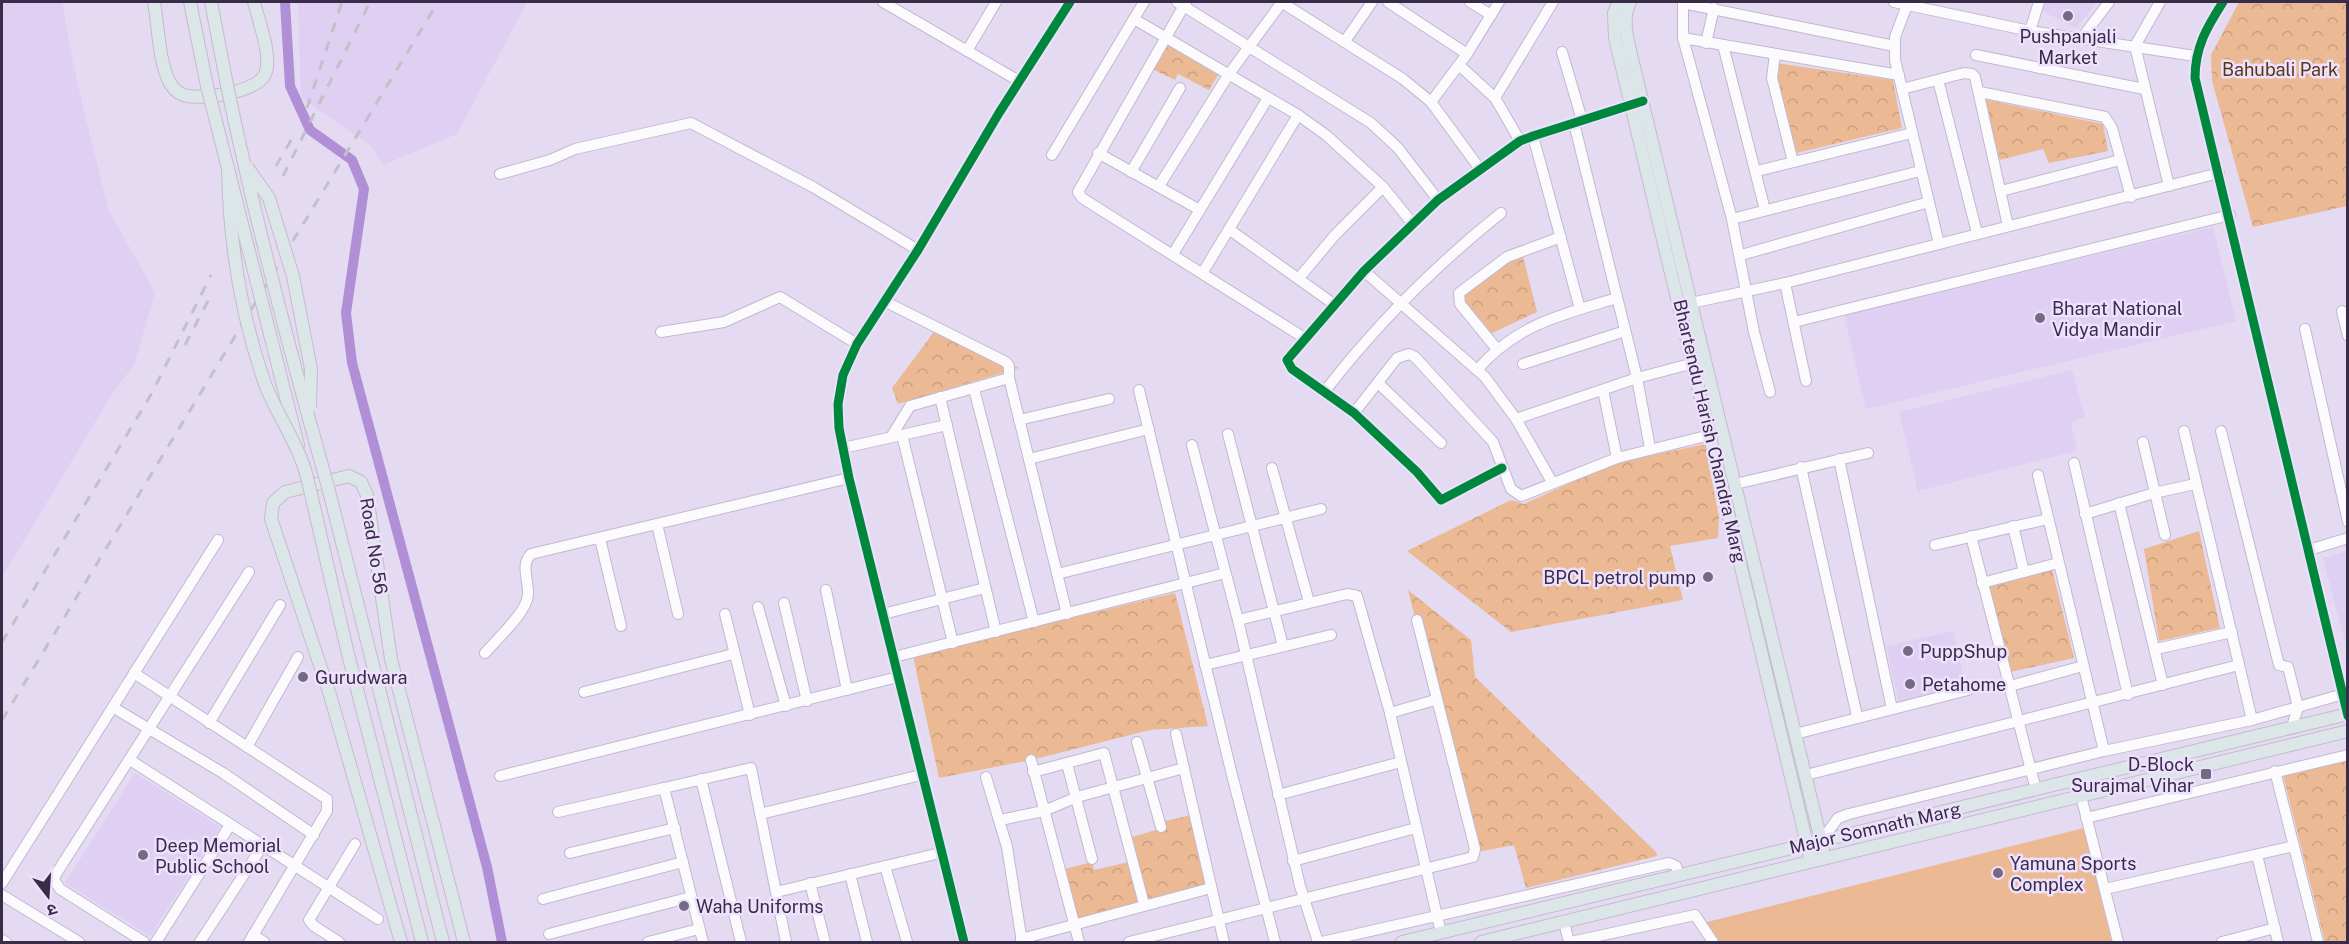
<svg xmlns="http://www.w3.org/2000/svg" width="2349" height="944" font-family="'Public Sans','Noto Sans Devanagari',sans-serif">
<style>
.built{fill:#decff3}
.park{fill:url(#park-crowns)}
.pitch{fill:#ebb993}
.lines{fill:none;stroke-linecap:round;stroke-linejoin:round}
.canal{stroke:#b18fd7;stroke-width:10}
.minor-casing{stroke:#c2b8cf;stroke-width:12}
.major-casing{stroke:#c3bccb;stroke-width:14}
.minor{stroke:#fbfafd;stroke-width:10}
.major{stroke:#dce5e8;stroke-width:12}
.rail{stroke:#c3c0c8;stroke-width:3;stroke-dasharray:10 10;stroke-linecap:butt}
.major-bridge-casing{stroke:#c3bccb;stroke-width:14;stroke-linecap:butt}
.major-bridge{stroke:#dce5e8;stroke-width:12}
.cycleway-casing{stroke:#ede1fe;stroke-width:13}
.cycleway{stroke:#00873e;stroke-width:9}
.poi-dot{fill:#756984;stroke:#ede1fe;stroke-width:2}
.labels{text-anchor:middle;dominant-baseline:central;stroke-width:5;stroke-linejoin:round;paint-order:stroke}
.poi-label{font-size:18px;fill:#392c49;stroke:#ede1fe;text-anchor:start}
.park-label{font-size:18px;fill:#583712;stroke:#ede1fe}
.street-label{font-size:18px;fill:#392c49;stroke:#ede1fe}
</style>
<defs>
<pattern id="park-crowns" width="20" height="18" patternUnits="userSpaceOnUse" patternTransform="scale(1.5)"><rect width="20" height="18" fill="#ebb993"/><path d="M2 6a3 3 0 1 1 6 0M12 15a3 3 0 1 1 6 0" fill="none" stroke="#ca9f80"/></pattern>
</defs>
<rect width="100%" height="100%" fill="#e4dbf2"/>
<g class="built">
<path d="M2 2H62L75 73 108 209 155 293 134 365 113 392 2 577Z"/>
<path d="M298 2H527L457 134 383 165 371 146 301 98Z"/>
<path d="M2047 2H2094L2096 3 2076 28 2042 11Z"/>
<path d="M2213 227 2236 321 1866 409 1844 315Z"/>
<path d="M2072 370 2085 417 2071 422 2077 451 1918 491 1899 412Z"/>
<path d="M2347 551H2348L2347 650 2323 558Z"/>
<path d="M1953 631 1966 688 1899 703 1886 646Z"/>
<path d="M135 773 220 827 150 936 65 883Z"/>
</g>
<g class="park">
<path d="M2239 2H2347V206L2253 227 2212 81 2211 55Z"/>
<path d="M1167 45 1218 75 1209 90 1178 74 1175 80 1152 69Z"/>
<path d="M1776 63 1893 80 1902 128 1792 154 1776 82Z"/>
<path d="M1983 99 2103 124 2108 151 2049 163 2043 149 2000 160Z"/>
<path d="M1520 245 1537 312 1488 335 1457 295Z"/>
<path d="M936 329 1019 368 898 404 892 388Z"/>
<path d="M1705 444 1719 517 1718 538 1670 546 1683 600 1511 632 1407 551 1511 500 1524 504 1612 464Z"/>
<path d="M2199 531 2220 628 2159 641 2144 549Z"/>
<path d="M2051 565 2074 658 2006 673 1988 580Z"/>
<path d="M1408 590 1471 640 1475 677 1656 852 1657 856 1526 888 1514 845 1473 853Z"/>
<path d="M1175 593 1208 726 1150 730 1031 760 939 778 913 656Z"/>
<path d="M2347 759V942H2325L2283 775Z"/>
<path d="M1191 815 1207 886 1069 922 1057 871 1092 862 1094 870 1133 861 1129 838 1162 828 1161 822Z"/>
</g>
<path class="pitch" d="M2084 828 2112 942H1719L1703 923Z"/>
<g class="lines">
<path class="canal" d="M285 2 290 86 310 130 352 160 364 189 346 313 352 363 487 867 502 942"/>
<defs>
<g id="minor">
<path d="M883 2 1019 81"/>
<path d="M1177 2 1371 123 1398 148 1438 200"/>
<path d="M1186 2 1078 192 1082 198 1306 339"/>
<path d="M1281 2 1403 79 1431 102 1480 169"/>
<path d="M1388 2 1467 54"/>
<path d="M1470 2 1491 15"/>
<path d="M1894 2 2030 31 2195 56"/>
<path d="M2160 2 2135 46 2169 186"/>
<path d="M2223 2C2207 27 2195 47 2195 78L2348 716"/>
<path d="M1907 5 1895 37V60L1939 244"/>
<path d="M1134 19 1298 115 1326 135 1383 187 1413 224"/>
<path d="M2030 31 2039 2"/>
<path d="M1683 38 1899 75"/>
<path d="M2081 39 2109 2"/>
<path d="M1345 41 1372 2"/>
<path d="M1706 43 1714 8"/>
<path d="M1723 45 1765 210"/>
<path d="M967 51 996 2"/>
<path d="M1562 52 1582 120"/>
<path d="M1775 54 1772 78 1793 162"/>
<path d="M1976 55 2144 89"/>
<path d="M1459 65 1495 98 1520 141"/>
<path d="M1938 80 1977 233"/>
<path d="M1902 89 1964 73 1972 74 1975 77 2008 226"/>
<path d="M1980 92 2105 117 2112 128 2131 197"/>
<path d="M1495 98 1553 2"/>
<path d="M1431 102 1467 54 1499 2"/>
<path d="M1574 123 1637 378 1650 448"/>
<path d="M1533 136 1580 309"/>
<path d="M1098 153 1200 210"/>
<path d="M1052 155 1144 2"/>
<path d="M1757 171 1912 133"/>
<path d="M1131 172 1180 88"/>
<path d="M500 174 550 160 575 149 691 123 813 187 918 250"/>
<path d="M1159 186 1229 74 1282 2"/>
<path d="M2001 191 2120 160"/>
<path d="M1732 219 1920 171"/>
<path d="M1230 230 1335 305"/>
<path d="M1173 254 1268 98"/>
<path d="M1741 255 1929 202"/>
<path d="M1364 271 1485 377 1516 419 1552 482"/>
<path d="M1203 272 1298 115"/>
<path d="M1299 278 1335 235 1383 187"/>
<path d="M1785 283 1806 381"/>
<path d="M884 301 1006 362 1009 366V378L1067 614"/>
<path d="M1691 303 1785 283 2219 173"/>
<path d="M2342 311 2348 336"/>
<path d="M1794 322 2230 215"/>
<path d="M2305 329 2348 522"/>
<path d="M661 332 724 322 780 297 857 344"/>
<path d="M1496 348 1460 304 1459 293 1507 257 1561 237"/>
<path d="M1523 364 1625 331"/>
<path d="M1477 370C1517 324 1561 315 1617 298"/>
<path d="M1378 383 1441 443"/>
<path d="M974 389 1034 622"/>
<path d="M1139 390 1231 771 1275 942"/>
<path d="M1603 390 1617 458"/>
<path d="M1325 391C1376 325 1436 265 1501 213"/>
<path d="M1770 392 1754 332 1732 219 1683 38V3L1894 46"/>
<path d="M940 397 996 632"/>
<path d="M1354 413 1397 358 1409 354 1415 357 1493 442 1511 489 1521 496 1617 458 1710 435"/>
<path d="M1516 419 1637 378 1694 363"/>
<path d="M1019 420 1109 399"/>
<path d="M2184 431 2252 720"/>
<path d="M2221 431 2279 665 2288 667 2298 707 2292 727"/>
<path d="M1228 434 1283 646"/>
<path d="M902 435 953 643"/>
<path d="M891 437 910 406 1009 378"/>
<path d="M2143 442 2165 535"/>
<path d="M1192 445 1238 620 1300 886 1318 942"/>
<path d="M843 448 947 425"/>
<path d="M1029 459 1149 429"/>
<path d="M1839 459 1892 709"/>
<path d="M2074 463 2128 695"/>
<path d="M1801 467 1857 716"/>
<path d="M1272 468 1309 602"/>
<path d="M1502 468 1441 500 1417 472 1354 413 1292 369 1287 360 1364 271 1438 200 1520 141 1637 103"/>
<path d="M2038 475 2104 751"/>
<path d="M1735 484 1868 453"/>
<path d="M2119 503 2163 685"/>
<path d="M2085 514 2154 493 2195 484"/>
<path d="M657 524 678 614"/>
<path d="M2013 526 2024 572"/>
<path d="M1971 536 2036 790"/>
<path d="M600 539 621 626"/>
<path d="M1935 545 2048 519"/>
<path d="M2309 550 2348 538"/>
<path d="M1057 574 1321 509"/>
<path d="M1982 583 2058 563"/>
<path d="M826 590 847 690"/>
<path d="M784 603 807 701"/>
<path d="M758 607 786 706"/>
<path d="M725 614 750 715"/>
<path d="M883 614 985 588"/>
<path d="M1238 620 1347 594 1357 596 1390 713 1441 933"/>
<path d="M2156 649 2232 632"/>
<path d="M485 653C497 639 527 612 528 595 529 581 520 565 531 554L849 478"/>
<path d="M894 657 1225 573"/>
<path d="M1205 665 1331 635"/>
<path d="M134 673 327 799V811L249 942"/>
<path d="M2010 686 2083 666"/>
<path d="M584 692 733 654"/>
<path d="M114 708 223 773 314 835"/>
<path d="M1390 713 1435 700"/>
<path d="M209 723 280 605"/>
<path d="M1176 734 1224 942"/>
<path d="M1795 734 1968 690"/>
<path d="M1137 742 1161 827"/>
<path d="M247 747 298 657"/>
<path d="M130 760 378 919"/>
<path d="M1031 760 1079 942"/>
<path d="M1067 764 1092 859"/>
<path d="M2275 771 2318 942"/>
<path d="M1033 772 1104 753 1144 904"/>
<path d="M1806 775 2239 665"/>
<path d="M500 776 898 677"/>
<path d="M986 777 1007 847 1022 942"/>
<path d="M701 779 741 942"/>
<path d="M664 788 751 768 786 942"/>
<path d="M1278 795 1401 762"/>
<path d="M2081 796 2118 942"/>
<path d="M558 812 664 788 703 942"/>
<path d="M760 814 921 775"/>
<path d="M2086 818 2348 755"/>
<path d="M1000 820 1044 811 1077 797 1184 768"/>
<path d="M1821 841 1838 818 1849 814 2104 751 2252 720 2347 693"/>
<path d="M570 853 675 828"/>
<path d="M2257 855 2278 942"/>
<path d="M1293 861 1416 828"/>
<path d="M885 866 907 942"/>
<path d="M850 874 867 942"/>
<path d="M2 883 218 540"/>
<path d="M810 883 825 942"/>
<path d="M2105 889 2294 846"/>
<path d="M776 892 940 853"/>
<path d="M2 895 79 942"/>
<path d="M543 899 683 862"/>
<path d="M1564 922 1569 942"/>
<path d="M549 934 691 897"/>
<path d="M253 935 264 942"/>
<path d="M1021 939 1211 888"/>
<path d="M2 940 6 942"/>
<path d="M144 942 60 889 54 880 56 874 249 572"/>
<path d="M156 942 230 825"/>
<path d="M200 942 263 845"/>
<path d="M339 942 314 926 309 920 355 844"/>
<path d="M648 942 699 929"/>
<path d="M964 942 849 478 839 428 838 404 843 375 857 344 918 250 999 113 1070 2"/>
<path d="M1129 942 1473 857 1475 849 1417 620"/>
<path d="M1322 942 1669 863 1676 866 1679 875"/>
<path d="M1571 942 1695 915 1713 942"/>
<path d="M2222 942 2275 928"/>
</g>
<g id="major">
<path d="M154 2C158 24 159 64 170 83 174 90 180 95 188 96 206 99 257 92 265 74 273 58 258 19 254 2"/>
<path d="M190 2 207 86"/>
<path d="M211 2 226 80"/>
<path d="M1619 2 1614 13 1615 38 1811 861"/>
<path d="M1630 2C1621 20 1628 40 1632 59L1823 849"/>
<path d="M274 350 298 445"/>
<path d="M328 487 443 942"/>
<path d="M311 494 348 654 422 942"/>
<path d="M401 942 330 695 271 519 273 503 285 492 349 476 361 482 367 495 391 659 464 942"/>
<path d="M1402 942 2348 714"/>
<path d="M1481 942 2348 731"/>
</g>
</defs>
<use href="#minor" class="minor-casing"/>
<use href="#major" class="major-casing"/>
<use href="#minor" class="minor"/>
<use href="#major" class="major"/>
<g class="rail">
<path d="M307 108 342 2"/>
<path d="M276 166 294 135"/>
<path d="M283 176 370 2"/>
<path d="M185 345 210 297"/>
<path d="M2 642 152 393 211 275"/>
<path d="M2 720 438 2"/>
</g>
<defs>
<g id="major-bridge">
<path d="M226 80C254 217 290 352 328 487"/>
<path d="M207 86 274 350"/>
<path d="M228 167C229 240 241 315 265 384 275 410 291 433 301 459 306 470 308 482 311 494"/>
<path d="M247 167 269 198 293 276 311 369 310 407"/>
</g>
</defs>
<use href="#major-bridge" class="major-bridge-casing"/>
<use href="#major-bridge" class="major-bridge"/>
<defs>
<g id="cycleway">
<path d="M2223 2C2207 27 2195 47 2195 78L2348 716"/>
<path d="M1502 468 1441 500 1417 472 1354 413 1292 369 1287 360 1364 271 1438 200 1520 141 1533 136 1643 101"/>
<path d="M964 942 849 478 839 428 838 404 843 375 857 344 918 250 999 113 1070 2"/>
</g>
</defs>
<use href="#cycleway" class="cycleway-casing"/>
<use href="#cycleway" class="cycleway"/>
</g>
<g class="poi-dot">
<circle cx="2068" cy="16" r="6"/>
<circle cx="2040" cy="318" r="6"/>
<circle cx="1708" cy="577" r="6"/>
<circle cx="1908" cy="651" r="6"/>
<circle cx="303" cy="677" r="6"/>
<circle cx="1910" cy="684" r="6"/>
<rect x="2200" y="768" width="12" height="12" rx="3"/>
<circle cx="143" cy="855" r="6"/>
<circle cx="1998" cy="873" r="6"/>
<circle cx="684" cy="906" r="6"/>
</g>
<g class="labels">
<g class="poi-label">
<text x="2068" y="36" text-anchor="middle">Pushpanjali<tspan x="2068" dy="21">Market</tspan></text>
<text x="2052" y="308">Bharat National<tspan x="2052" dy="21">Vidya Mandir</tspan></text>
<text x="1696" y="577" text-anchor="end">BPCL petrol pump</text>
<text x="1920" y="651">PuppShup</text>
<text x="315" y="677">Gurudwara</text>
<text x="1922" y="684">Petahome</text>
<text x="2194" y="764" text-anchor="end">D-Block<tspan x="2194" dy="21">Surajmal Vihar</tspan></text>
<text x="155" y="845">Deep Memorial<tspan x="155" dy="21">Public School</tspan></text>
<text x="2010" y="863">Yamuna Sports<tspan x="2010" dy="21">Complex</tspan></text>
<text x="696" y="906">Waha Uniforms</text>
</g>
<g class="park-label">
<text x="2280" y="69">Bahubali Park</text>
</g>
<g class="street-label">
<text transform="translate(1710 431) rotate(77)">Bhartendu Harish Chandra Marg</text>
<text transform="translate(374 546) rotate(81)">Road No 56</text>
<text transform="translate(1875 828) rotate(-13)">Major Somnath Marg</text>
</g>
</g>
<rect width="2349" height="944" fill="none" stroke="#392c49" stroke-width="6"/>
<g transform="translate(48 896) rotate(163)" stroke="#ede1fe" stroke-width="4.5" paint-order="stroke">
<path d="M0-4.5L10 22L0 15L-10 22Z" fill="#392c49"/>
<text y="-9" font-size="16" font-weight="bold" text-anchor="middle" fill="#392c49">उ</text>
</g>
</svg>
